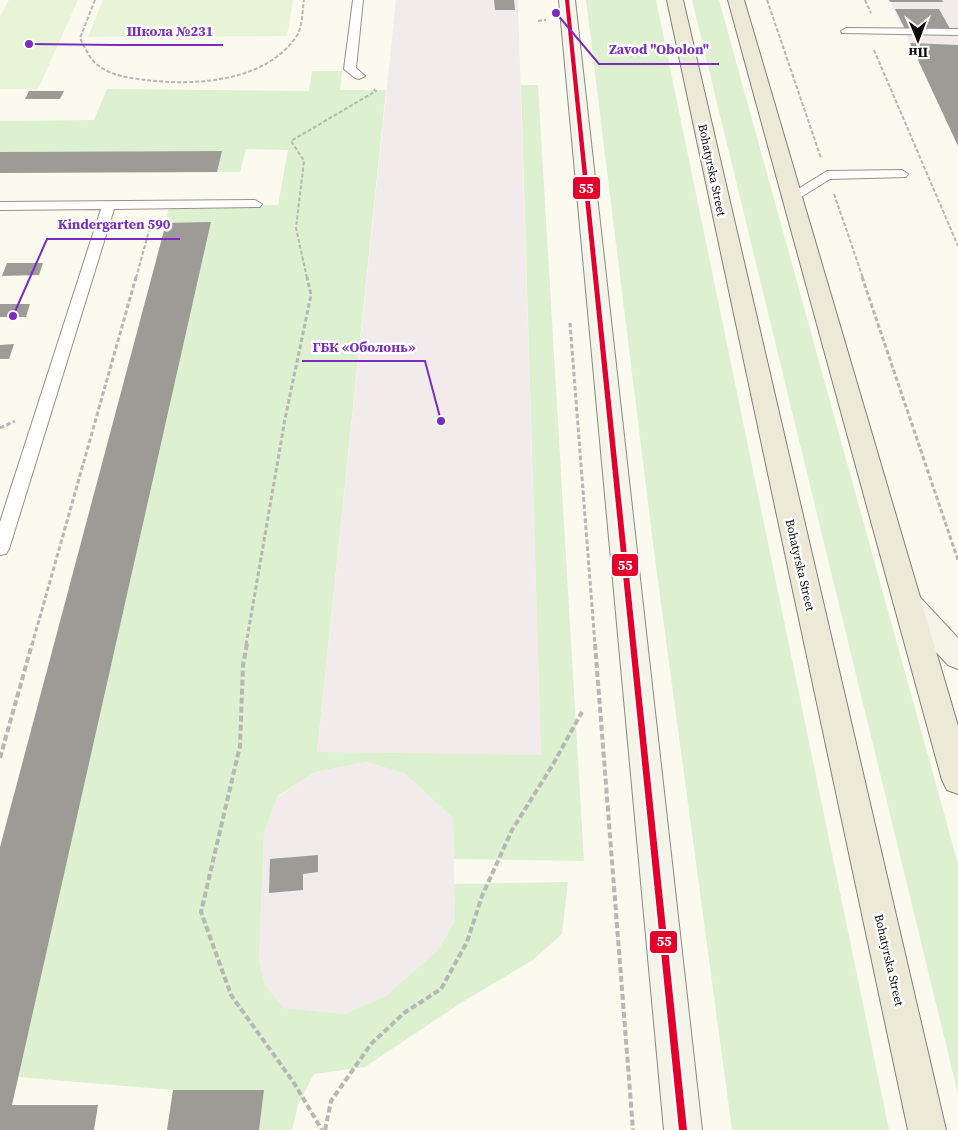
<svg xmlns="http://www.w3.org/2000/svg" width="958" height="1130" font-family="'Source Serif 4',serif">
<style>
.industrial{fill:#f2ebec}
.green{fill:#ddf0cf}
.pitch{fill:#e8f4d8}
.building{fill:#9c9b95}
.lines{fill:none;stroke-linecap:round;stroke-linejoin:round}
.lane-casing{stroke:#93938e;stroke-width:2}
.secondary-casing{stroke:#8a8a85;stroke-width:2}
.primary-casing{stroke:#80807c;stroke-width:2}
.path-far2{stroke:#b7b7b5;stroke-width:2;stroke-dasharray:4 2;stroke-linecap:butt}
.path-far1{stroke:#b7b7b5;stroke-width:3;stroke-dasharray:4.5 2.5;stroke-linecap:butt}
.path{stroke:#b7b7b5;stroke-width:4;stroke-dasharray:6 3;stroke-linecap:butt}
.lane{fill:#fefefd;fill-rule:evenodd}
.secondary{fill:#f4f4e8;fill-rule:evenodd}
.primary{fill:#ecead7;fill-rule:evenodd}
.bus-1-casing{stroke:#fff;stroke-width:4}
.bus-1{fill:#e4002b;fill-rule:evenodd}
.labels{text-anchor:middle;dominant-baseline:central;stroke-width:5;stroke-linejoin:round;paint-order:stroke}
.street-label{font-size:12px;fill:#0c0c0c;stroke:#fff}
.leader{fill:none;stroke:#7b2cbf;stroke-width:2}
.callout-dot{fill:#7b2cbf;stroke:#fff;stroke-width:2}
.callout-label{font-size:14px;text-anchor:middle;font-weight:bold;fill:#7b2cbf;stroke:#fff;stroke-width:5;stroke-linejoin:round;paint-order:stroke}
.line-badge{stroke:#fff;stroke-width:2}
.badge-label{font-size:14px;text-anchor:middle;font-weight:bold;fill:#fff}
</style>
<rect width="100%" height="100%" fill="#fafaef"/>
<g class="industrial">
<path d="M396 0H518L541 755 317 753Z"/>
<path d="M889 0H958V146L910 43Z"/>
<path d="M366 762 404 773 453 818 455 921 438 950 386 996 345 1014 283 1008 265 985 259 959 264 833 278 797 315 772Z"/>
</g>
<g class="green">
<path d="M586 0H656L889 1130H732L654 551Z"/>
<path d="M692 0H719L958 864V1094Z"/>
<path d="M312 71H342L340 90H386L317 752 541 755 521 85H538L584 861 454 859 453 818 404 773 366 762 315 772 278 796 264 833 259 959 265 985 284 1008 345 1014 386 996 438 950 455 921 454 884 568 882 562 934 533 960 464 1001 365 1067 314 1074 298 1105 292 1130H259L264 1090H173L18 1077 211 223H166L169 207 278 205 288 150 246 149 240 172H217L221 151 0 152V121L94 120 107 89 309 91Z"/>
</g>
<g class="pitch">
<path d="M9 0H78L38 89H0V17Z"/>
<path d="M103 0H293L287 36 88 37Z"/>
</g>
<g class="building">
<path d="M494 0H514L515 10H495Z"/>
<path d="M889 0H942L943 2H890Z"/>
<path d="M895 9H939L953 34 908 35Z"/>
<path d="M910 43 958 45V146L918 60Z"/>
<path d="M29 91H64L60 99H25Z"/>
<path d="M222 151 217 172 0 173V152Z"/>
<path d="M211 222 12 1105H98L94 1130H0V847L166 223Z"/>
<path d="M7 263H43L39 275 2 276Z"/>
<path d="M0 304H30L26 317H0Z"/>
<path d="M14 344 9 359H0V345Z"/>
<path d="M318 855V872L303 874V890L269 893 270 859Z"/>
<path d="M173 1090H264L259 1130H167Z"/>
</g>
<g class="lines">
<defs>
<g id="lane">
<path d="M353 0H363L356 68 365 76 359 79 355 78 344 69Z"/>
<path d="M846 28 958 29V35L842 33 841 31Z"/>
<path d="M902 170 908 174 906 177 830 179 798 199 793 200 787 196 827 171Z"/>
<path d="M255 200 262 204 260 207 114 209 9 549 6 554 0 555V522L101 209 0 210V202Z"/>
</g>
<g id="secondary">
<path d="M559 0H575L702 1130H664Z"/>
<path d="M907 591 917 594 958 638V669L948 665 897 610 893 602 897 594Z"/>
</g>
<g id="primary">
<path d="M667 0H683L946 1130H908Z"/>
<path d="M728 0H744L958 726V794L947 790 942 780Z"/>
</g>
</defs>
<use href="#lane" class="lane-casing"/>
<use href="#secondary" class="secondary-casing"/>
<use href="#primary" class="primary-casing"/>
<g class="path-far2">
<path d="M95 0 80 38C85 48 90 60 99 66 112 76 130 78 146 80 195 86 265 82 296 37 303 27 302 12 304 0"/>
<path d="M767 0 821 158"/>
<path d="M865 0 871 13"/>
<path d="M538 21 546 20"/>
<path d="M874 50 958 246"/>
<path d="M834 194 863 278"/>
<path d="M136 278 151 224"/>
<path d="M307 278 296 228 304 161 291 141 376 91 372 88"/>
</g>
<g class="path-far1">
<path d="M862 277 958 560"/>
<path d="M570 323 595 645"/>
<path d="M0 428 15 421"/>
<path d="M32 645 136 277"/>
<path d="M246 645 285 419 311 295 307 277"/>
</g>
<g class="path">
<path d="M247 644 243 665 240 746 201 912 231 995 294 1083 322 1130"/>
<path d="M595 644 633 1130"/>
<path d="M0 758 32 644"/>
<path d="M325 1130 331 1101 371 1044 404 1013 441 989 467 942 482 896 512 830 552 766 582 712"/>
</g>
<use href="#lane" class="lane"/>
<use href="#secondary" class="secondary"/>
<use href="#primary" class="primary"/>
<defs>
<path id="bus-1" d="M565 0H569L687 1130H679Z"/>
</defs>
<use href="#bus-1" class="bus-1-casing"/>
<use href="#bus-1" class="bus-1"/>
</g>
<g class="labels">
<g class="street-label">
<text transform="translate(712 170) rotate(78)">Bohatyrska Street</text>
<text transform="translate(800 565) rotate(77)">Bohatyrska Street</text>
<text transform="translate(889 960) rotate(77)">Bohatyrska Street</text>
</g>
</g>
<path class="leader" d="M29 44L116 45H223M556 13L599 64H719M13 316L47 239H180M441 421L425 361H302"/>
<g class="callout-dot">
<circle cx="29" cy="44" r="5"/>
<circle cx="556" cy="13" r="5"/>
<circle cx="13" cy="316" r="5"/>
<circle cx="441" cy="421" r="5"/>
</g>
<g class="callout-label">
<text x="170" y="36">Школа №231</text>
<text x="659" y="54">Zavod "Obolon"</text>
<text x="114" y="229">Kindergarten 590</text>
<text x="364" y="352">ГБК «Оболонь»</text>
</g>
<g class="line-badge">
<rect x="572" y="176" width="29" height="24" rx="5" fill="#e4002b"/>
<rect x="611" y="553" width="28" height="24" rx="5" fill="#e4002b"/>
<rect x="649" y="930" width="29" height="24" rx="5" fill="#e4002b"/>
</g>
<g class="badge-label">
<text x="586" y="193">55</text>
<text x="625" y="570">55</text>
<text x="664" y="946">55</text>
</g>
<g transform="translate(918 40) rotate(179)" stroke="#ffffff" stroke-width="4" paint-order="stroke">
<path d="M0-4L9 19L0 12L-9 19Z" fill="#0c0c0c"/>
<text y="-8" font-size="14" font-weight="bold" text-anchor="middle" fill="#0c0c0c">Пн</text>
</g>
</svg>
